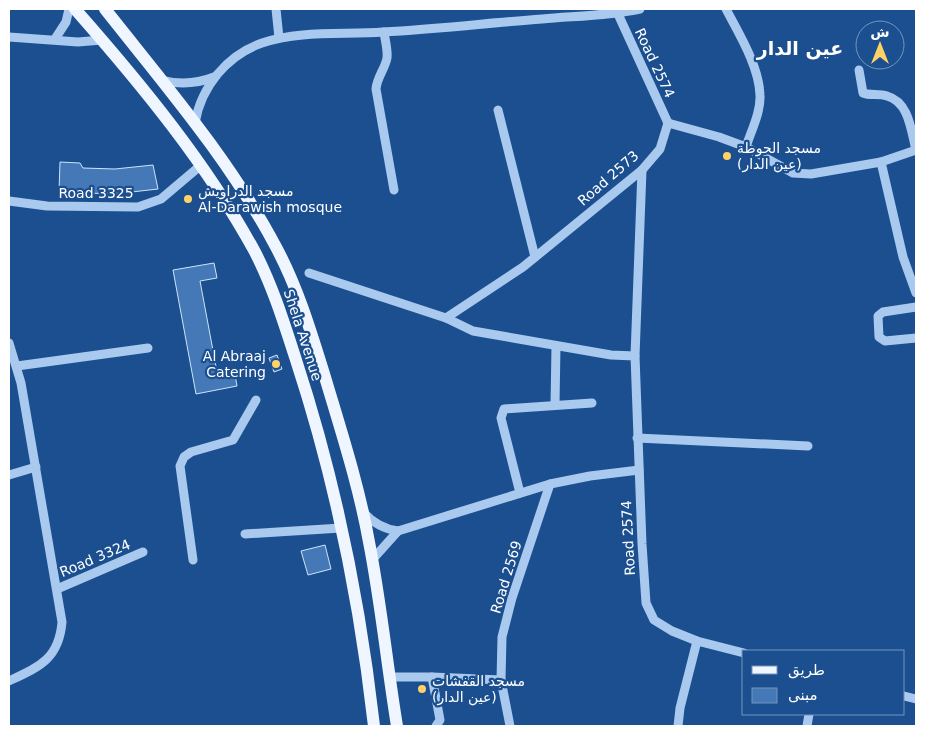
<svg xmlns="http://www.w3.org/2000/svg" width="925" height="735" font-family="'DejaVu Sans','Noto Naskh Arabic',sans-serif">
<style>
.building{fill:#4478b7;stroke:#cfe3fa}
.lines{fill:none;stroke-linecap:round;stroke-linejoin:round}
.minor{stroke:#a9c9ee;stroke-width:9}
.major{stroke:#f0f6ff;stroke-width:12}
.poi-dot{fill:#ffd166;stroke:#1b4f8f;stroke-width:2}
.labels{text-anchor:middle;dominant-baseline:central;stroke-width:4.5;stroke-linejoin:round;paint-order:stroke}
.street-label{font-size:14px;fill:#fff;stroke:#1b4f8f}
.poi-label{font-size:14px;fill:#fff;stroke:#1b4f8f;text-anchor:start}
.district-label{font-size:19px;font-weight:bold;fill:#fff;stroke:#1b4f8f}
</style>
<rect width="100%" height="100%" fill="#1b4f8f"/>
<g class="building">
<path d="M60 162 80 163 83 168 115 169 153 165 158 189 114 194 59 192Z"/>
<path d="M214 263 217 278 200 281 217 372 234 369 237 386 196 394 173 270Z"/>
<path d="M277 355 282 369 274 372 269 358Z"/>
<path d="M325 545 331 569 308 575 301 551Z"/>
</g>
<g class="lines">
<g class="minor">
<path d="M276 9 279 38"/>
<path d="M726 9C739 34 759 66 760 95 761 112 751 131 746 147"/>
<path d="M618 14 668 123"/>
<path d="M384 32C385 40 388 50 387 58 385 69 377 77 376 89L394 190"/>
<path d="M9 37 78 42 102 40"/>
<path d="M55 39 66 22 69 9"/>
<path d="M859 70 863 93C870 96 879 93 887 96 909 102 911 130 916 150"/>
<path d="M161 80C180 85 196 84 214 77"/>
<path d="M498 110 535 257"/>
<path d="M195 123C201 87 227 55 262 43 299 30 345 35 383 32 436 29 489 23 542 19 575 16 608 16 640 9"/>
<path d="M668 123 719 137 746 147 793 173 811 174 881 162 916 150"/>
<path d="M881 162 903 257 916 293"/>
<path d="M642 170 635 356 642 544 646 603 654 620 672 631 697 641 744 653"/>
<path d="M9 201 47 206 138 207 161 199 200 166"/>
<path d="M309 273 446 318 473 331 611 355 635 356"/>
<path d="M916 307 883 312 878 316 879 337 885 341 916 338"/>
<path d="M446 318 523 267 642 170 660 149 668 123"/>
<path d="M9 343 21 383 62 622C59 659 39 667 9 681"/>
<path d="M17 366 148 348"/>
<path d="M555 405 556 346"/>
<path d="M637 438 808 446"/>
<path d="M9 475 36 467"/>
<path d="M520 493 501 418 504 409 592 403"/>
<path d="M363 512C373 523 383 529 398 531L550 484 590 476 639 470"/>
<path d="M245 534 341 528"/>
<path d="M193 560 180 466 184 457 191 452 233 440 256 400"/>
<path d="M372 560 398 531"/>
<path d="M57 589 143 552"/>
<path d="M389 677H432L501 680"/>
<path d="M432 677 440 720 436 726"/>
<path d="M904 696 916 699"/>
<path d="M510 726 501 680 502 637 512 598 550 484"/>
<path d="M678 726 680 708 697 641"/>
<path d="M807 726 809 714"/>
</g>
<g class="major">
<path d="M75 9C141 84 207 164 255 252 273 287 284 323 296 360 335 479 360 602 374 726"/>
<path d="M105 9C165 85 230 160 276 247 298 288 311 332 325 377 341 431 359 486 369 542 381 603 387 665 397 726"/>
</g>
</g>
<g class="poi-dot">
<circle cx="727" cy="156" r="5"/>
<circle cx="188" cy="199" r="5"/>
<circle cx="276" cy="364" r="5"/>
<circle cx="422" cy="689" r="5"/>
</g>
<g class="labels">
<g class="street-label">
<text transform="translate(655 63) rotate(65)">Road 2574</text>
<text transform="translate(608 178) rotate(-41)">Road 2573</text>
<text x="96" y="193">Road 3325</text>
<text transform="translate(303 335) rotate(72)">Shela Avenue</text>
<text transform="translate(628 538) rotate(-93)">Road 2574</text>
<text transform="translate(95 558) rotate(-23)">Road 3324</text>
<text transform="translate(506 577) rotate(-73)">Road 2569</text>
</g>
<g class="poi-label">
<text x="737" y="148">مسجد الحوطة<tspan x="737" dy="16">(عين الدار)</tspan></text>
<text x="198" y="191">مسجد الدراويش<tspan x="198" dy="16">Al-Darawish mosque</tspan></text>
<text x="266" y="356" text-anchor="end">Al Abraaj<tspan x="266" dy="16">Catering</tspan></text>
<text x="432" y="681">مسجد القفشات<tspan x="432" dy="16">(عين الدار)</tspan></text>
</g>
<g class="district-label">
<text x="800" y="48">عين الدار</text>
</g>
</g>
<rect width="925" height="735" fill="none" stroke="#ffffff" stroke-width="20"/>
<rect x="742" y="650" width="162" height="65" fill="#1b4f8f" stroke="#7695bc"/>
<rect x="752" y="666" width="25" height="8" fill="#f0f6ff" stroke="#7695bc"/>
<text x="788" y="675" font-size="15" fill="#ffffff">طريق</text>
<rect x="752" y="688" width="25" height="15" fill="#4478b7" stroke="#7695bc"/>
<text x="788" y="700" font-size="15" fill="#ffffff">مبنى</text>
<g transform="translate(880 45)"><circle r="24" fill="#1b4f8f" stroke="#7695bc"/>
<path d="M0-4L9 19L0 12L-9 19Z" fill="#ffd166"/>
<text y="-8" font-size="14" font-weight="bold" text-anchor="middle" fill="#ffffff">ش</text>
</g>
</svg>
